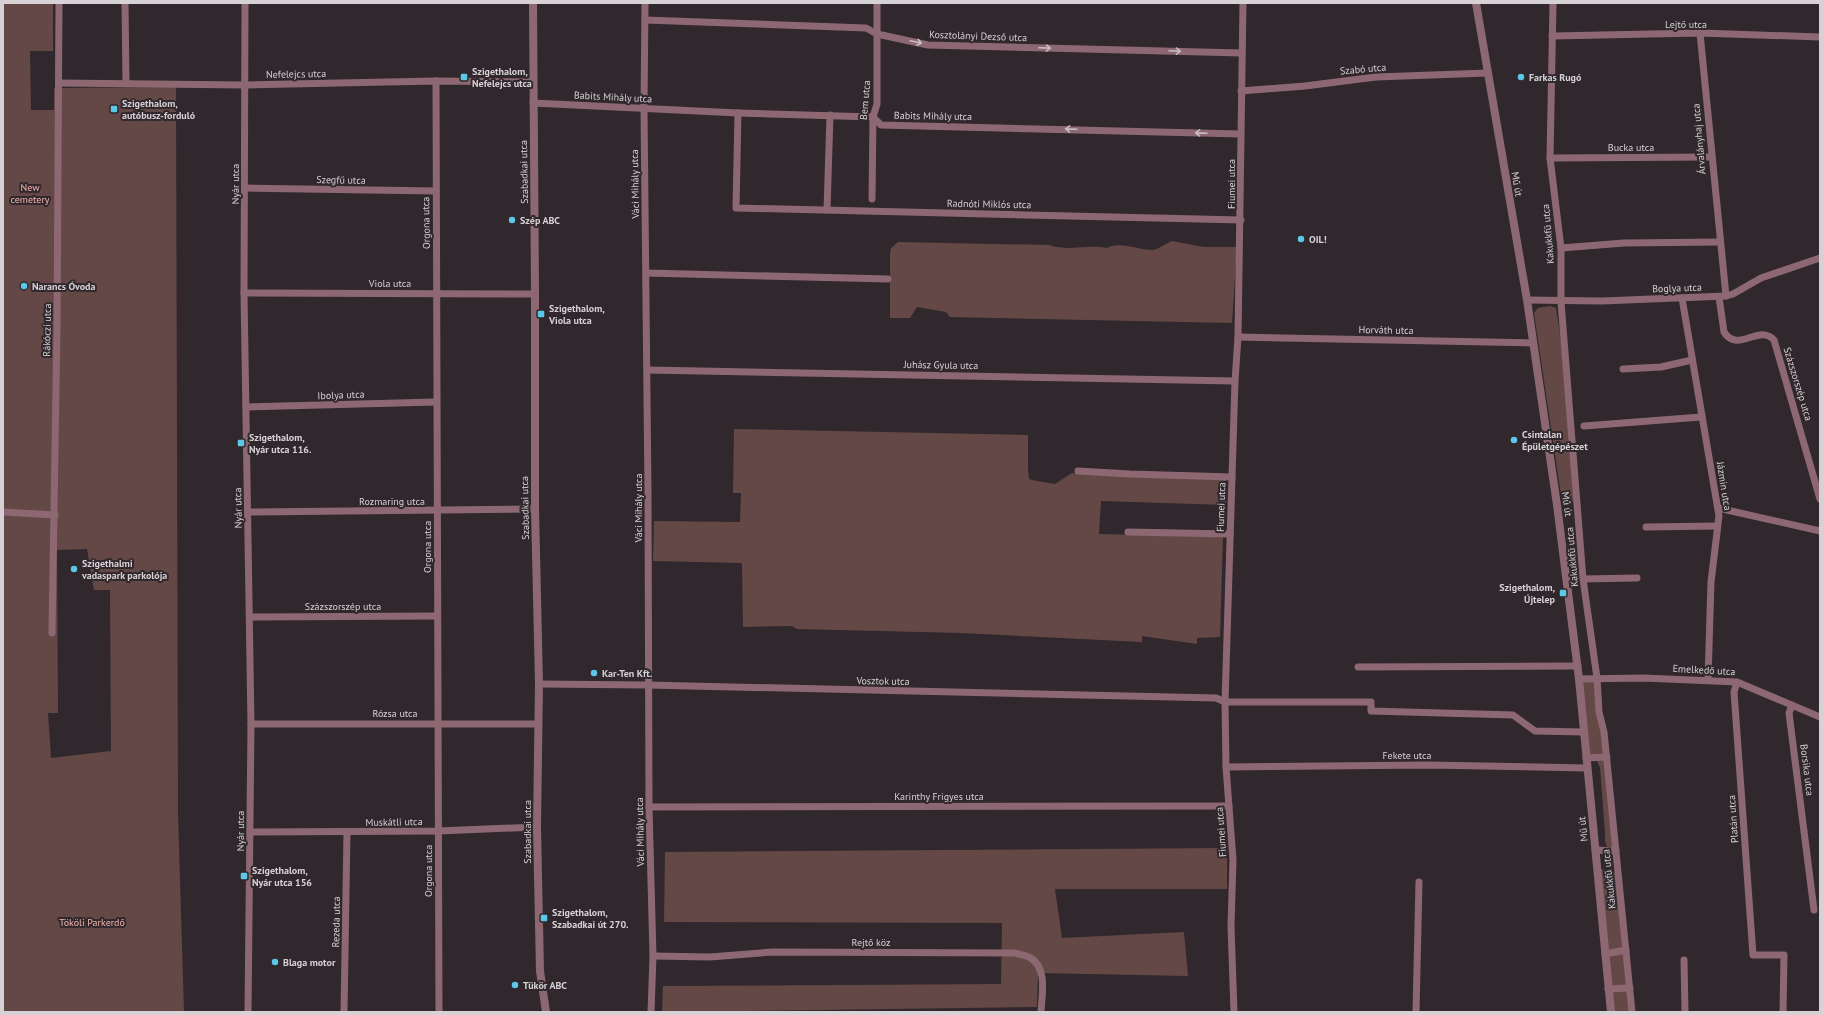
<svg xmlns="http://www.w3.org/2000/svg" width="1823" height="1015" font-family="'PT Sans',sans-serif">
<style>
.green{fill:#644846;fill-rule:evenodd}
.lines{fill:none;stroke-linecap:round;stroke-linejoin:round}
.minor{stroke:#8d6872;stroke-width:7}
.tertiary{stroke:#8d6872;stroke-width:8}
.oneway{stroke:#c7bcc0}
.poi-dot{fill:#5bc8e7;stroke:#30282d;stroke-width:1.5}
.labels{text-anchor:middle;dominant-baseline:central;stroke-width:4;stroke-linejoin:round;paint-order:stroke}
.street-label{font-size:10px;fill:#d6d1d4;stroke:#30282d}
.poi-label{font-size:10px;font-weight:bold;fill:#d6d1d4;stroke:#30282d;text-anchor:start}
.park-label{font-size:10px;fill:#f8b6b0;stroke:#30282d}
</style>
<rect width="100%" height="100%" fill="#30282d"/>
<g class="green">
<path d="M3 3H53V51H30L31 110H54V88L176 87 178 814 184 1012H3ZM87 549 94 590H110L111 751 51 758 48 713H58L57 550Z"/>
<path d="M1172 241 1203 247H1237L1232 323 950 317 946 312 917 307 910 318H890V253L891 248 898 242 1049 245C1069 252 1087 244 1107 248 1120 241 1138 250 1152 250 1157 250 1167 243 1172 241Z"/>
<path d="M1550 306 1556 308 1561 342 1575 498 1573 502 1569 503 1565 502 1561 495 1534 313 1538 308Z"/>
<path d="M734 429 1028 435V469L1029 479 1032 480 1055 484 1072 473 1142 477 1226 478V505L1101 501 1099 534 1223 537 1220 637 1197 638V644L1142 636V642L962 633 797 629 792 626 743 627 742 563 653 561 654 521 740 522 741 493H733Z"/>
<path d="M1597 678 1616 848H1607L1605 841V832L1600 768 1596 758 1586 754 1579 679Z"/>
<path d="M1227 848V889H1055L1062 938 1184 932 1188 976 1038 973 1037 1007 662 1012 663 986 1001 984 1002 923 664 922 665 852Z"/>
<path d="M1597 867 1609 872 1618 873 1632 1012H1611Z"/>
</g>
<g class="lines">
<g class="minor">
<path d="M125 3 126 83"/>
<path d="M245 3 244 293 251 724 248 1012"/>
<path d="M645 3 644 109 648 493 649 807 653 956 651 1012"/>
<path d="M1553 3 1550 158 1561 248V302L1583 579 1597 678 1599 712 1604 732 1632 1012"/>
<path d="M645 20 866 28 877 34 928 45 1241 53"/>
<path d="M1700 33 1726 296"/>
<path d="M1552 36 1700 33 1820 37"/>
<path d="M436 81 439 1012"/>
<path d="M59 83 245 85 436 81 533 82"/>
<path d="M1241 91 1305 86 1376 77 1488 73"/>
<path d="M533 103 738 113 873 117 881 125 1240 134"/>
<path d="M738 113 736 208 1241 220"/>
<path d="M1550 158 1711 157"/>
<path d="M245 188 436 191"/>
<path d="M872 199 873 117 877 104V3"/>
<path d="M827 210 830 115"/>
<path d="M1561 248 1624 243 1720 242"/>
<path d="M646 273 888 279"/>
<path d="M244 293 535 294"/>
<path d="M1719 297 1724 332C1738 354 1759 323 1774 340L1820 499"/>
<path d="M1682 298 1719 516 1711 582 1708 679"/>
<path d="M1527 300 1602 301 1726 296 1733 294 1761 278 1820 258"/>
<path d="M1238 337 1533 343"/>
<path d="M1623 369 1661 367 1692 360"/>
<path d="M648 370 1235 381"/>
<path d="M246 407 436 402"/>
<path d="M1584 426 1701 417"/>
<path d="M1078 471 1130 474 1232 477"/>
<path d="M1718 508 1820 531"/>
<path d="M3 512 55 515"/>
<path d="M249 512 535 509"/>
<path d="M1646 527 1717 526"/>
<path d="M1128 532 1230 534"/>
<path d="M1583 579 1637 578"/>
<path d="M250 617 436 616"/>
<path d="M52 633 57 327 59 3"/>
<path d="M1358 667 1578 666"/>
<path d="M1579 679 1643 678 1737 682 1820 717"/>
<path d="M1737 682 1734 692 1753 955H1784L1783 1012"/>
<path d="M539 684 648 685 1216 698 1225 702H1371V711L1513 715 1535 731 1584 732"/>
<path d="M1792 705 1789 713 1814 910"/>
<path d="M251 724H538"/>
<path d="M1586 758 1607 757"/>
<path d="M1226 767 1429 765 1587 768"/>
<path d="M649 807 1229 806"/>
<path d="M250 832 438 831 537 827"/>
<path d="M1595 850 1616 851"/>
<path d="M1605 954 1626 950"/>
<path d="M653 956 710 957 772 952 1014 953C1018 954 1025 955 1029 957 1048 967 1042 994 1041 1012"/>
<path d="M1684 960 1685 1012"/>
<path d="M1608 989 1630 988"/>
<path d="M344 1012 347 832"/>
<path d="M1234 1012 1231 926 1233 860 1226 767 1225 702 1235 381 1238 337 1243 3"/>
<path d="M1416 1012 1419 882"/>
</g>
<g class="tertiary">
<path d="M533 3 535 294V509L539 684 537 827 540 971 546 1012"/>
<path d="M1476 3 1527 300 1557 505 1579 679 1611 1012"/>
</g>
</g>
<defs><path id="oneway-shaft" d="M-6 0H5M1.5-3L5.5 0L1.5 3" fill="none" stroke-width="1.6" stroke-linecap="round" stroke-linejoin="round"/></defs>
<g class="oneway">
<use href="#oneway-shaft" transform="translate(916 42) rotate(12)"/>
<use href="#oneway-shaft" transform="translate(1045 48) rotate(2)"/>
<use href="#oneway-shaft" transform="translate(1175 51) rotate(2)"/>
<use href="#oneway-shaft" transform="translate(1071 129) rotate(-178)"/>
<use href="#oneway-shaft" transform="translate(1201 133) rotate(-178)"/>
</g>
<g class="poi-dot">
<rect x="460" y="73" width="8" height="8" rx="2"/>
<circle cx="1521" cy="77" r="4"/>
<rect x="110" y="105" width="8" height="8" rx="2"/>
<circle cx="512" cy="220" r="4"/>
<circle cx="1301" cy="239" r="4"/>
<circle cx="24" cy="286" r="4"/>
<rect x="537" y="310" width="8" height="8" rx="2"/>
<circle cx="1514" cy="440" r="4"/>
<rect x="237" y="439" width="8" height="8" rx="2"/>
<circle cx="74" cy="569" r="4"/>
<rect x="1559" y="589" width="8" height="8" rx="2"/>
<circle cx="594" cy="673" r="4"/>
<rect x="240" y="872" width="8" height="8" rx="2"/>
<rect x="540" y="914" width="8" height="8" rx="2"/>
<circle cx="275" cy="962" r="4"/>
<circle cx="515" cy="985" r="4"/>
</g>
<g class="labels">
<g class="street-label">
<text x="1686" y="24">Lejtő utca</text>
<text transform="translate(978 36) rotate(2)">Kosztolányi Dezső utca</text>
<text transform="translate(1363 69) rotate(-5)">Szabó utca</text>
<text transform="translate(296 74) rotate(-1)">Nefelejcs utca</text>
<text transform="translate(613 97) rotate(3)">Babits Mihály utca</text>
<text transform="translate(865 100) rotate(-85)">Bem utca</text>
<text transform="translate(933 116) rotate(1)">Babits Mihály utca</text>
<text transform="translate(1699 139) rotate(-95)">Árvalányhaj utca</text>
<text x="1631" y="147">Bucka utca</text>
<text transform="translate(524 172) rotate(-91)">Szabadkai utca</text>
<text transform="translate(341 180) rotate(1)">Szegfű utca</text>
<text transform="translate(235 184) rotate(-90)">Nyár utca</text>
<text transform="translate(635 184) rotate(-91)">Váci Mihály utca</text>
<text transform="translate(1231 184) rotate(-90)">Fiumei utca</text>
<text transform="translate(1517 184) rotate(80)">Mű út</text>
<text transform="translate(989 204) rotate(1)">Radnóti Miklós utca</text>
<text transform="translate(426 223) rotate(-91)">Orgona utca</text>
<text transform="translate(1548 234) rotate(-95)">Kakukkfű utca</text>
<text x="390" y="283">Viola utca</text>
<text transform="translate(1677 288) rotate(-2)">Boglya utca</text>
<text transform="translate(47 330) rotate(-89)">Rákóczi utca</text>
<text transform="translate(1386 330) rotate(1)">Horváth utca</text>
<text transform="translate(941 365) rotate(1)">Juhász Gyula utca</text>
<text transform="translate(1798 384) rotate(73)">Százszorszép utca</text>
<text transform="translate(341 395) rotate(-2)">Ibolya utca</text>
<text transform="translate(1724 486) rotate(81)">Jázmin utca</text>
<text x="392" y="501">Rozmaring utca</text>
<text transform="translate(1567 504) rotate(82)">Mű út</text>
<text transform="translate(1221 507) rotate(-88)">Fiumei utca</text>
<text transform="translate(238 508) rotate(-91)">Nyár utca</text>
<text transform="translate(525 508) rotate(-91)">Szabadkai utca</text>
<text transform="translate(638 508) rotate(-90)">Váci Mihály utca</text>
<text transform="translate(427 547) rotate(-90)">Orgona utca</text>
<text transform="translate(1572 557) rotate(-95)">Kakukkfű utca</text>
<text x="343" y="606">Százszorszép utca</text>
<text transform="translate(1704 670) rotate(3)">Emelkedő utca</text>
<text transform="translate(883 681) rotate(1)">Vosztok utca</text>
<text x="395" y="713">Rózsa utca</text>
<text x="1407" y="755">Fekete utca</text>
<text transform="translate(1807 770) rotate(83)">Borsika utca</text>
<text x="939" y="796">Karinthy Frigyes utca</text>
<text transform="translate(1733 819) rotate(-94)">Platán utca</text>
<text transform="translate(394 822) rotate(-1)">Muskátli utca</text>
<text transform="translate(1583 829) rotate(-96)">Mű út</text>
<text transform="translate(240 831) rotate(-90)">Nyár utca</text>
<text transform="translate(527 832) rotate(-90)">Szabadkai utca</text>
<text transform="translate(640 832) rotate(-91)">Váci Mihály utca</text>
<text transform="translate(1221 832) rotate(-94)">Fiumei utca</text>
<text transform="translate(428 871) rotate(-90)">Orgona utca</text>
<text transform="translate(1609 879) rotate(-96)">Kakukkfű utca</text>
<text transform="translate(336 922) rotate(-89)">Rezeda utca</text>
<text x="871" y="942">Rejtő köz</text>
</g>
<g class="poi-label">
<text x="472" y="71">Szigethalom,<tspan x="472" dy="12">Nefelejcs utca</tspan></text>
<text x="1529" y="77">Farkas Rugó</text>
<text x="122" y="103">Szigethalom,<tspan x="122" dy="12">autóbusz-forduló</tspan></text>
<text x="520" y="220">Szép ABC</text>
<text x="1309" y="239">OIL!</text>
<text x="32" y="286">Narancs Óvoda</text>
<text x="549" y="308">Szigethalom,<tspan x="549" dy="12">Viola utca</tspan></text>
<text x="1522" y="434">Csintalan<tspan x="1522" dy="12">Épületgépészet</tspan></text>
<text x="249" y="437">Szigethalom,<tspan x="249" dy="12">Nyár utca 116.</tspan></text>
<text x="82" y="563">Szigethalmi<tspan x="82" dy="12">vadaspark parkolója</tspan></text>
<text x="1555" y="587" text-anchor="end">Szigethalom,<tspan x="1555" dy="12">Újtelep</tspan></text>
<text x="602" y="673">Kar-Ten Kft.</text>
<text x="252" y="870">Szigethalom,<tspan x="252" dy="12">Nyár utca 156</tspan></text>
<text x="552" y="912">Szigethalom,<tspan x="552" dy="12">Szabadkai út 270.</tspan></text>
<text x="283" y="962">Blaga motor</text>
<text x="523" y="985">Tükör ABC</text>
</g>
<g class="park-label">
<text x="30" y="187">New<tspan x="30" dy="12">cemetery</tspan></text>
<text x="92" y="922">Tököli Parkerdő</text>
</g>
</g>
<rect width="1823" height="1015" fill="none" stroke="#d6d1d4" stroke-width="8"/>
</svg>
